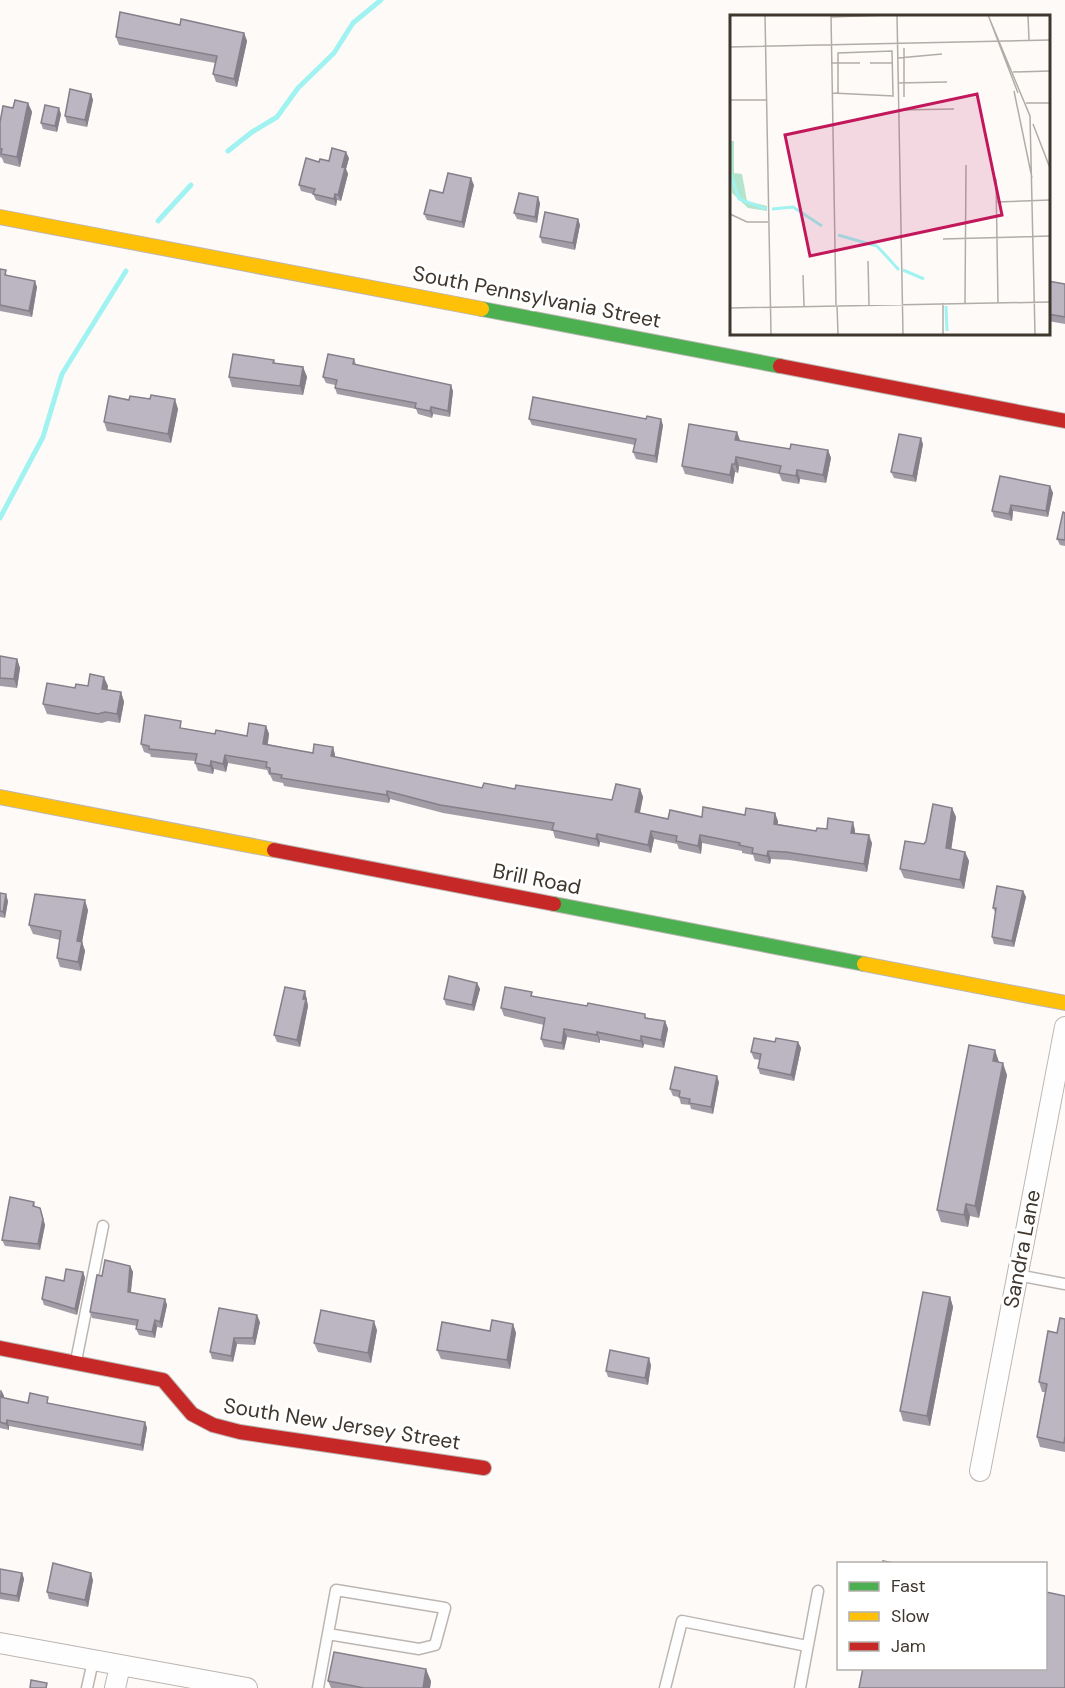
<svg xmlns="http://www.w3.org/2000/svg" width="1065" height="1688" font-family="'DM Sans',sans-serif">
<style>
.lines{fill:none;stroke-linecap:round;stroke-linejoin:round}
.stream{stroke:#a1f3f2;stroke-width:5}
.lane-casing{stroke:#bcb6b2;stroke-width:13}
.street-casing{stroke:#bcb6b2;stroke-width:22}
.fast-casing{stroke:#bcb6b2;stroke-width:16}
.slow-casing{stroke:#bcb6b2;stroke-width:16}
.jam-casing{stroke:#bcb6b2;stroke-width:16}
.lane{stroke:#fffefe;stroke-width:10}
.street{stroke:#fffefe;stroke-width:20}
.fast{stroke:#4caf50;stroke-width:14}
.slow{stroke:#ffc107;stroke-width:14}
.jam{stroke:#c62828;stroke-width:14}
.wall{fill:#a29ca7}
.shaded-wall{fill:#847f88}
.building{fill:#bcb5c2;stroke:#847f88;stroke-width:1.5}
.labels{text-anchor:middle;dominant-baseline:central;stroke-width:6;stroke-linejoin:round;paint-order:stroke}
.street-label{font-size:21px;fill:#3f362d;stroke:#fff}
.inset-river{fill:none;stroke:#a1f3f2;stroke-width:3}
.inset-road{fill:none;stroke:#b1aca7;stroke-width:1.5}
.view{fill:#c2185b;fill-opacity:0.15;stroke:#c2185b;stroke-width:3}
.inset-edge{fill:none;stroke:#3f362d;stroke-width:3}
</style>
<rect width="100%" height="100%" fill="#fdfaf8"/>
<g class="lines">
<g class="stream">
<path d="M228 151 252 132 277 117 298 88 334 53 353 23 381 0"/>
<path d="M158 221 191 185"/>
<path d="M0 518 43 437 62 374 126 271"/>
</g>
<defs>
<g id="lane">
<path d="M1017 1275 1065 1284"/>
<path d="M76 1361 103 1226"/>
<path d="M87 1688 93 1661"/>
<path d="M318 1688 336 1590 445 1608 435 1645 419 1649 328 1634"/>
<path d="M665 1688 682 1621 807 1646"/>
<path d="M800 1688 818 1591"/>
</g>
<g id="street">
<path d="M980 1471 1065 1027"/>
<path d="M0 1643 247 1688"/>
<path d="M115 1688 120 1666"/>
</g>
<g id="fast">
<path d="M482 309 780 366"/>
<path d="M554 904 864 964"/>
</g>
<g id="slow">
<path d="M0 217 482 309"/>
<path d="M0 797 274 850"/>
<path d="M864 964 1065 1003"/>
</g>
<g id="jam">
<path d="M780 366 1065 421"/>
<path d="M274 850 554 904"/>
<path d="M0 1348 163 1380 192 1414 213 1425 240 1432 484 1468"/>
</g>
</defs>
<use href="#lane" class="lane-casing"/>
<use href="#street" class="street-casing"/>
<use href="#fast" class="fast-casing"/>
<use href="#slow" class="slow-casing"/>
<use href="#jam" class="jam-casing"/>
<use href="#lane" class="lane"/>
<use href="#street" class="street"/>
<use href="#fast" class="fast"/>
<use href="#slow" class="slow"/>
<use href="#jam" class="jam"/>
</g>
<g class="wall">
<path d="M180 25 244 33 247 41 237 87 216 82 213 74 215 63 119 45 116 37Z"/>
<path d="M91 94 93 100 87 127 67 123 65 116Z"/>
<path d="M28 103 32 112 20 167 4 163 2 158 0 157V122L13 108Z"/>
<path d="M61 114 57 132 43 129 41 123Z"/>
<path d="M349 158 346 169 348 174 341 201 337 200 336 206 316 200 313 194 301 191 299 185 319 162Z"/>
<path d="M474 185 464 228 427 220 424 214 443 193Z"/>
<path d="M540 203 537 223 517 219 514 213Z"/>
<path d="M578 219 580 225 575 250 542 243 540 237Z"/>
<path d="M0 269 8 276 37 287 32 317 0 311Z"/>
<path d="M1048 281 1065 284V324L1048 321Z"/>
<path d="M354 359 356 364 453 391 450 417 433 414 432 418 418 414 416 409 337 394 335 388V385L326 383 323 377Z"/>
<path d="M274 360 275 363 303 367 307 377 303 395 232 387 229 377Z"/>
<path d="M129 400 178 409 171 443 107 431 104 422Z"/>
<path d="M529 419 663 425 657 463 636 459 633 452 635 445 532 425Z"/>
<path d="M739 441 790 449 828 450 831 458 826 483 800 479 799 484 782 481 779 474 739 466 738 473 735 472 733 484 685 474 682 466Z"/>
<path d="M923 444 916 482 894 478 891 472Z"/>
<path d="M1050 486 1053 493 1048 517 1013 511 1012 521 994 517 992 511Z"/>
<path d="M1065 513V546L1060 545 1057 539Z"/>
<path d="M0 656 17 659 20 668 17 688 0 686Z"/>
<path d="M88 686H108L107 690 121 692 124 702 120 723 108 721 102 723 47 714 43 704 75 688Z"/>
<path d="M266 726 269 734 268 744 313 753 333 747 335 755V757L482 788 515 789 612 800 640 789 643 797 640 813 668 819 702 817 778 821V824L816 831 827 829 855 830V833L872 843 867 872 789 860 771 859 770 864 755 861 753 855 742 853V851L702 843 701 854 679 849 677 844 654 839 651 853 600 842 599 847 555 838 553 831 443 813 390 799 389 803 284 786 283 783 273 781 270 775H269L267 770 228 763 226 772 214 769 213 774 198 771 195 763V761L151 757 150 754 144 752 141 744 183 728 215 734 247 736Z"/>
<path d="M952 808 956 817 951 849 965 852 969 861 964 889 904 878 900 869 924 844Z"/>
<path d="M1023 891 1026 897 1014 947 994 944 992 937 996 914 993 908Z"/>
<path d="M0 893 8 901 5 918 0 917Z"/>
<path d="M88 910 82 942 85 951 81 971 60 967 57 958 60 940 33 934 29 925Z"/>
<path d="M477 983 480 989 474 1011 446 1005 444 999Z"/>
<path d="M305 991 308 1006 300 1047 277 1042 274 1035Z"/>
<path d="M533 996 665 1021 668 1029 664 1048 644 1044 643 1048 600 1040V1043L567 1037 564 1050 544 1047 541 1039 544 1025 504 1016 501 1008Z"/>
<path d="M775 1042H798L801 1048 794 1081 760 1074 758 1068 760 1060 754 1059 751 1052Z"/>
<path d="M999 1062 1007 1075 979 1218 970 1216 968 1227 941 1222 937 1210Z"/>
<path d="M719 1082 713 1114 691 1109 690 1105 681 1104 679 1097 673 1096 670 1089Z"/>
<path d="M34 1202 35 1207 42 1214 45 1225 40 1250 5 1246 2 1240Z"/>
<path d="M130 1266 133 1272 131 1292 165 1299 167 1305 162 1328 157 1327 155 1338 139 1335 136 1329 137 1326 92 1318 90 1312 102 1276Z"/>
<path d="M83 1272 85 1278 77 1315 44 1305 42 1299 64 1281Z"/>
<path d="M950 1297 953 1307 930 1426 903 1421 900 1411Z"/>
<path d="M1065 1319V1452L1040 1447 1037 1437 1045 1392H1042L1039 1382 1057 1333Z"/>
<path d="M260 1322 255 1345 237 1344 233 1362 212 1359 210 1352Z"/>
<path d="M513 1324 516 1333 510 1369 441 1359 437 1350 490 1331Z"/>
<path d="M377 1330 371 1363 318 1352 314 1343Z"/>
<path d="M651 1365 648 1385 608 1377 606 1371Z"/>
<path d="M0 1390H1L4 1396 3 1398 28 1403H50V1404L145 1422 147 1428 143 1451 9 1426V1430L0 1428Z"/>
<path d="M0 1569 22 1573 24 1579 19 1602 0 1599Z"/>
<path d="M93 1580 88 1607 49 1599 47 1592Z"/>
<path d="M328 1681H431L430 1688H331Z"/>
</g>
<g class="shaded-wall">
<path d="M244 33 247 41 237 87 234 79Z"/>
<path d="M91 94 93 100 87 127 85 120Z"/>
<path d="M28 103 32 112 20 167 17 157Z"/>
<path d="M59 108 61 114 57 132 55 126Z"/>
<path d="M346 152 349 158 346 169 348 174 341 201 338 195 342 167Z"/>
<path d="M471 178 474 185 464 228 462 222Z"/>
<path d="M335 194 337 200 336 206 334 199Z"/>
<path d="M538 197 540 203 537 223 535 217Z"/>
<path d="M578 219 580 225 575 250 573 243Z"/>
<path d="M35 281 37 287 32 317 29 311Z"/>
<path d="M303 367 307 377 303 395 300 386Z"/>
<path d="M451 385 453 391 450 417 448 411Z"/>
<path d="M175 399 178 409 171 443 168 434Z"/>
<path d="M431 407 433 414 432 418 430 411Z"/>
<path d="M661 419 663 425 657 463 655 456Z"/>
<path d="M737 432 740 440 738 448 735 440Z"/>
<path d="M921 438 923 444 916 482 913 476Z"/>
<path d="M828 450 831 458 826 483 823 475Z"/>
<path d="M736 457 739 466 738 473 735 464Z"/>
<path d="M732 464 735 472 733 484 730 475Z"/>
<path d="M797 470 800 479 799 484 796 476Z"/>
<path d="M1050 486 1053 493 1048 517 1046 511Z"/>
<path d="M1011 505 1013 511 1012 521 1009 514Z"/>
<path d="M17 659 20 668 17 688 14 679Z"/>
<path d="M104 677 108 686 106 698 102 689Z"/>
<path d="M121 692 124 702 120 723 117 714Z"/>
<path d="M266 726 269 734 266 752 263 744Z"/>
<path d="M333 747 335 755 334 764 331 756Z"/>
<path d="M225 755 228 763 226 772 223 764Z"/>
<path d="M211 761 214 769 213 774 210 766Z"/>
<path d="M640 789 643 797 638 820 635 812Z"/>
<path d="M387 791 390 799 389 803 387 795Z"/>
<path d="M952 808 956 817 950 858 946 848Z"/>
<path d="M775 813 778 821 777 832 774 824Z"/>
<path d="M853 822 855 830 854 841 851 833Z"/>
<path d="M651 831 654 839 651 853 648 845Z"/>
<path d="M597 834 600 842 599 847 596 839Z"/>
<path d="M700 835 702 843 701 854 698 846Z"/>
<path d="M869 835 872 843 867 872 864 864Z"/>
<path d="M768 851 771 859 770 864 767 856Z"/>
<path d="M965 852 969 861 964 889 960 880Z"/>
<path d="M1023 891 1026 897 1014 947 1012 941Z"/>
<path d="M6 894 8 901 5 918 3 912Z"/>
<path d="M85 900 88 910 82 942 85 951 81 971 78 962 77 941Z"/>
<path d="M477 983 480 989 474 1011 472 1005Z"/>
<path d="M305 991 308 1006 300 1047 297 1040Z"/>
<path d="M665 1021 668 1029 664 1048 661 1040Z"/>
<path d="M564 1029 567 1037 564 1050 562 1043Z"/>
<path d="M597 1032 600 1040V1043L597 1035Z"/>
<path d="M641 1036 644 1044 643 1048 641 1041Z"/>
<path d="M798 1042 801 1048 794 1081 791 1075Z"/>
<path d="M995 1050 999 1062 993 1061Z"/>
<path d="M1003 1063 1007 1075 979 1218 975 1206Z"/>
<path d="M717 1076 719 1082 713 1114 711 1107Z"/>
<path d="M966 1204 970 1216 968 1227 964 1215Z"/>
<path d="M40 1208 45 1225 40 1250 38 1244Z"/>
<path d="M130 1266 133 1272 130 1298 128 1292Z"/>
<path d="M83 1272 85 1278 77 1315 75 1309Z"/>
<path d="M950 1297 953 1307 930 1426 927 1416Z"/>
<path d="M165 1299 167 1305 162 1328 160 1322Z"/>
<path d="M257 1315 260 1322 255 1345 253 1338Z"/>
<path d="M155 1320 157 1327 155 1338 152 1332Z"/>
<path d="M374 1321 377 1330 371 1363 368 1353Z"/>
<path d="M513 1324 516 1333 510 1369 507 1360Z"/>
<path d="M234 1338 237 1344 233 1362 231 1356Z"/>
<path d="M649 1358 651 1365 648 1385 645 1378Z"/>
<path d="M1 1390 4 1396 2 1404 0 1398Z"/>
<path d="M7 1420 9 1426V1430L6 1424Z"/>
<path d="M145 1422 147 1428 143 1451 141 1445Z"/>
<path d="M22 1573 24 1579 19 1602 17 1596Z"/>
<path d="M91 1573 93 1580 88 1607 85 1600Z"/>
<path d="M426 1669 431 1681 430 1688H423Z"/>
</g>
<g class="building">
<path d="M120 12 180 25 181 19 244 33 234 79 213 74 217 56 116 37Z"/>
<path d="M70 89 91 94 85 120 65 116Z"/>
<path d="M15 100 28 103 17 157 1 154 2 149H0V122L3 106 13 108Z"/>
<path d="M45 105 59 108 55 126 41 123Z"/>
<path d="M332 148 346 152 342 167 345 168 338 195 335 194 334 199 313 194 315 189 299 185 306 158 319 162 320 159 329 161Z"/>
<path d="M448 173 471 178 462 222 424 214 430 190 443 193Z"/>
<path d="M519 193 538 197 535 217 514 213Z"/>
<path d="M545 212 578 219 573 243 540 237Z"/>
<path d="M0 269 6 270 5 275 35 281 29 311 0 305Z"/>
<path d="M1048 281 1065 284V317L1048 314Z"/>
<path d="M233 354 274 360 273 363 303 367 300 386 229 377Z"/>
<path d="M328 354 354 359 353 364 451 385 448 411 431 407 430 411 415 408 416 403 335 388 337 380 323 377Z"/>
<path d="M151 395 175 399 168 434 104 422 109 396 129 400 130 396 150 399Z"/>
<path d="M533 397 646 419 647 416 661 419 655 456 633 452 636 439 529 419Z"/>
<path d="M689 424 737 432 735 440 790 449 791 444 828 450 823 475 797 470 796 476 779 473 781 466 736 457 735 464H732L730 475 682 466Z"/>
<path d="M899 434 921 438 913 476 891 472Z"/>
<path d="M1000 476 1050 486 1046 511 1011 505 1009 514 992 511Z"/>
<path d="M1063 512 1065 513V540L1057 539Z"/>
<path d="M0 656 17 659 14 679 0 678Z"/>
<path d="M90 674 104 677 102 689 121 692 117 714 105 712 98 714 43 704 47 683 75 688 76 684 88 686Z"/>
<path d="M145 715 181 721 180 728 215 734 216 730 247 736 249 723 266 726 263 744 313 753 314 744 333 747 331 756 482 788 484 783 515 789 516 785 612 800 616 784 640 789 635 812 668 819 670 810 702 817 703 807 745 815 746 808 775 813 774 824 816 831 817 828 827 829 828 818 853 822 851 833 869 835 864 864 786 852 768 851 767 856 752 853 753 848 739 845 740 843 700 835 698 846 676 841 677 836 651 831 648 845 597 834 596 839 552 830 554 823 440 805 387 791V795L281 778 282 775 270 773V768L266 767 267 762 225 755 223 764 211 761 210 766 195 763 197 754 149 749V746L141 744Z"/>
<path d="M933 804 952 808 946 848 965 852 960 880 900 869 905 841 924 844 926 841Z"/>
<path d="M997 886 1023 891 1012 941 992 937 996 908H993Z"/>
<path d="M0 893 6 894 3 912 0 911Z"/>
<path d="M35 894 85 900 77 941 82 942 78 962 57 958 61 931 29 925Z"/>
<path d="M449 976 477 983 472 1005 444 999Z"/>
<path d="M285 987 305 991 303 999H306L297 1040 274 1035Z"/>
<path d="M505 987 532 992 531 996 587 1006 588 1003 645 1014V1018L665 1021 661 1040 641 1036V1041L597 1032V1035L564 1029 562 1043 541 1039 545 1018 501 1008Z"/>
<path d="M754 1038 775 1042 776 1038 798 1042 791 1075 758 1068 761 1054 751 1052Z"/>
<path d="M969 1045 995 1050 993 1061 1003 1063 975 1206 966 1204 964 1215 937 1210Z"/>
<path d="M675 1067 717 1076 711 1107 689 1103 690 1099 679 1097 680 1091 670 1089Z"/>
<path d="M10 1197 34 1202 33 1206 40 1208 43 1219 38 1244 2 1240Z"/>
<path d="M105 1260 130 1266 128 1292 165 1299 160 1322 155 1320 152 1332 136 1329 138 1320 90 1312 97 1275 102 1276Z"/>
<path d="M66 1269 83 1272 75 1309 42 1299 46 1277 64 1281Z"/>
<path d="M923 1292 950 1297 927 1416 900 1411Z"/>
<path d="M219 1308 257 1315 253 1338H234L231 1356 210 1352Z"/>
<path d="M321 1310 374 1321 368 1353 314 1343Z"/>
<path d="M1060 1318 1065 1319V1436L1064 1443 1037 1437 1047 1384 1039 1382 1048 1331 1057 1333Z"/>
<path d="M492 1320 513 1324 507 1360 437 1350 442 1322 490 1331Z"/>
<path d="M610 1350 649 1358 645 1378 606 1371Z"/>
<path d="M30 1393 48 1397 47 1403 145 1422 141 1445 7 1420 6 1424 0 1422V1397L28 1403Z"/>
<path d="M883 1561 894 1563H883Z"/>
<path d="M53 1563 91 1573 85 1600 47 1592Z"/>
<path d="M0 1569 22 1573 17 1596 0 1593Z"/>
<path d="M1046 1592 1065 1596V1688H859L863 1668H1046Z"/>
<path d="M334 1652 426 1669 423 1688H364L328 1681Z"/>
<path d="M31 1680 47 1683 46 1688H30Z"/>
</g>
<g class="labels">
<g class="street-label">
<text transform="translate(537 297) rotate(11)">South Pennsylvania Street</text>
<text transform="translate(537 879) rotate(11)">Brill Road</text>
<text transform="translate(1022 1249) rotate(-79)">Sandra Lane</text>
<text transform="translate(342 1424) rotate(9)">South New Jersey Street</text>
</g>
</g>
<g transform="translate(730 15)">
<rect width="320" height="320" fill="#fdfaf8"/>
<path d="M0 126H4V158L12 159 17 186 37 191V196L18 193 2 178Z" fill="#b3e5ce"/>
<path class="inset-river" d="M0 157 9 184 36 194M42 194 63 192 92 211M108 220 147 231 169 255M173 255 194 264M216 291 217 316"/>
<path class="inset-road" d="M35 0 41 319M101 0 106 290M167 0 173 319M258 0 300 101 305 319M298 0 299 25M101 2 157 0M260 5 288 78M0 32 320 25M174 33V82M168 43 212 39M101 48H130M140 48H163M283 57 320 56M168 68 217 67M284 76 302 163M102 78 164 81M108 78V38L162 36 163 80M0 85H36M296 88H320M169 95 224 94M303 109 320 153M266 164 268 288M267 187 320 185M0 199 17 207H38M213 224 320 221M138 246 139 290M73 260 74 291M213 288V319M235 288 236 150M107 291 108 319M0 293 320 287"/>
<path class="view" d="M247 79 272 200 80 241 55 120Z"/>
<rect width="320" height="320" class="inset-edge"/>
</g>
<rect x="837" y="1562" width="210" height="108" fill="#ffffff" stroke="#b2afab" stroke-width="1.5"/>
<rect x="849" y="1582" width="30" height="9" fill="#4caf50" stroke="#b2afab" stroke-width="1.5"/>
<text x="891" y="1592" font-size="18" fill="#3f362d">Fast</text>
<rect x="849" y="1612" width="30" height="9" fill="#ffc107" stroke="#b2afab" stroke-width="1.5"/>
<text x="891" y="1622" font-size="18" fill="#3f362d">Slow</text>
<rect x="849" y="1642" width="30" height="9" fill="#c62828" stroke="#b2afab" stroke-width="1.5"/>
<text x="891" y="1652" font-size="18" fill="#3f362d">Jam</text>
</svg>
